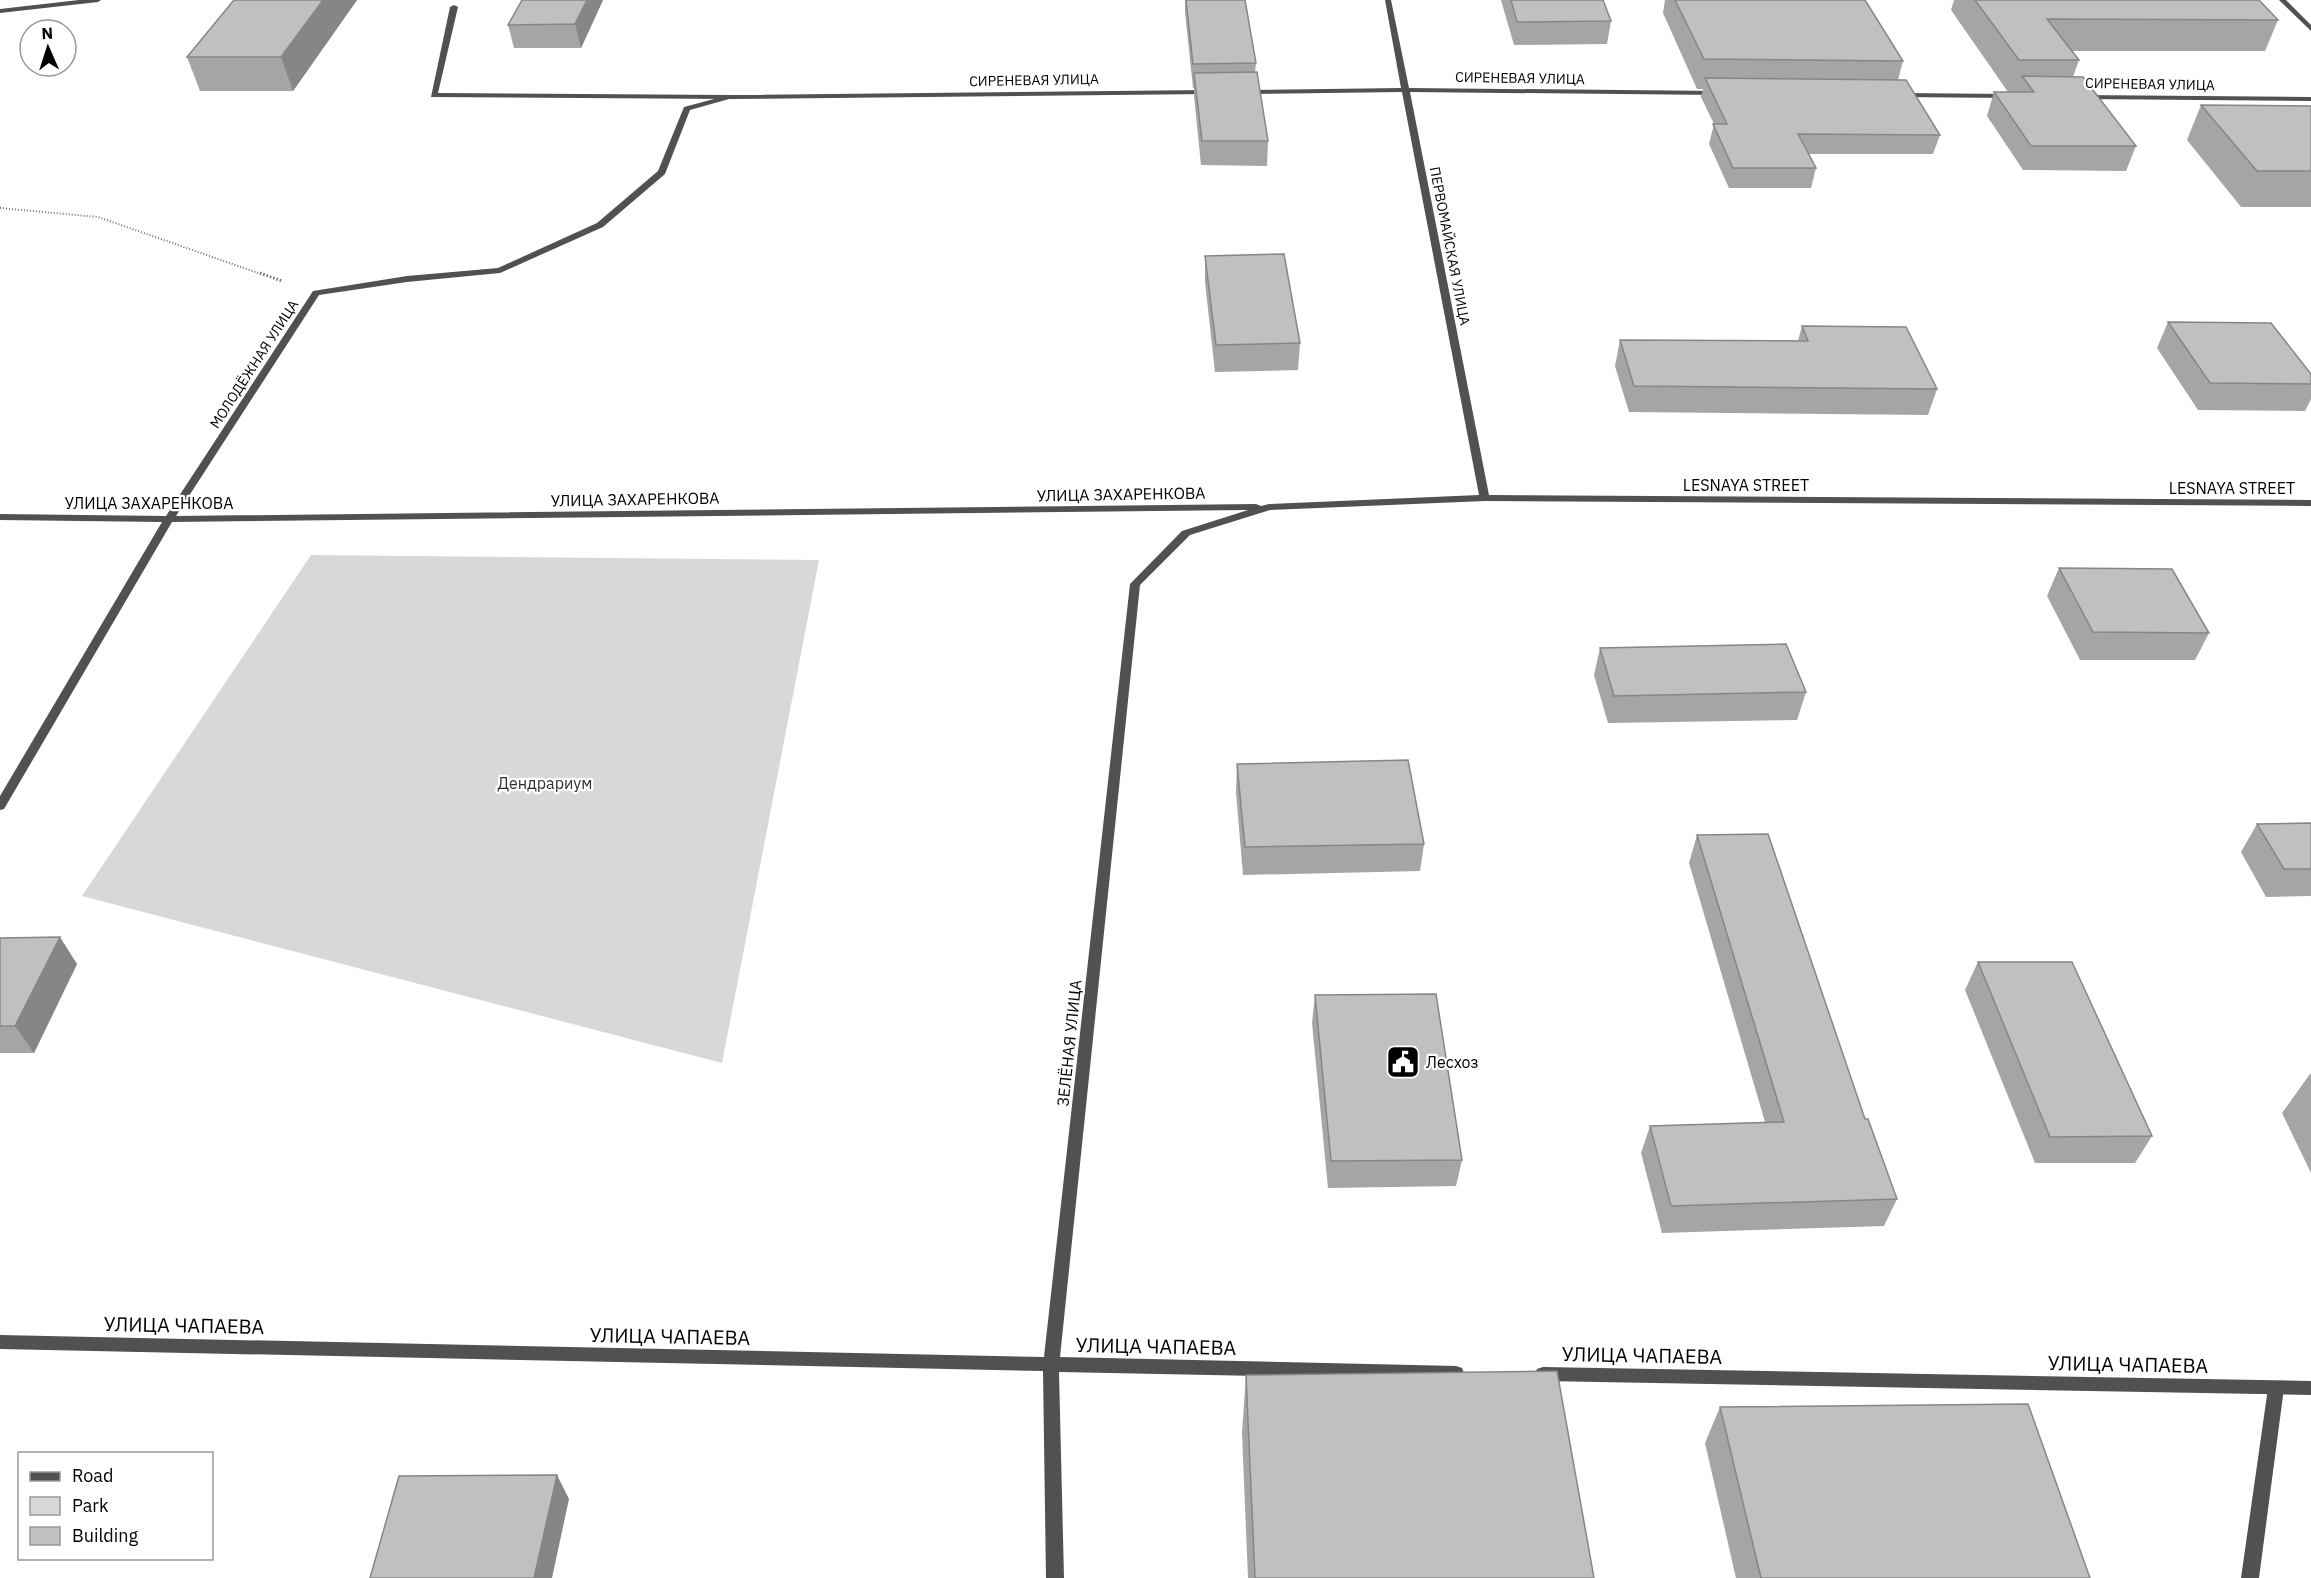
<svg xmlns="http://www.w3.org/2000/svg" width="2311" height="1578" font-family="'IBM Plex Sans',sans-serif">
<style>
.green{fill:#d8d8d8}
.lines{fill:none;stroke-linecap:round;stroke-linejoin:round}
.path-far1{stroke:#737373;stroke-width:2;stroke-dasharray:1 2;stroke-linecap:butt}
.path{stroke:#737373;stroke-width:3;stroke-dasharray:1.5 2;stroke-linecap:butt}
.service{fill:#515151;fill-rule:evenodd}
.minor{fill:#515151;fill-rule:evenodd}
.wall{fill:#a5a5a5}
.shaded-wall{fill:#868686}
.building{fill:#c0c0c0;stroke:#868686;stroke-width:1.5}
.labels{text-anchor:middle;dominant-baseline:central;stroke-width:4.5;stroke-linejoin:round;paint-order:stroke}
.far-street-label{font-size:14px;fill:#000;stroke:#fff}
.street-label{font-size:16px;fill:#000;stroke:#fff}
.park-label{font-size:16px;fill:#2f2f2f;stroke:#fff}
.poi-label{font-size:16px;fill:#000;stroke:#fff;text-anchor:start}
.near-street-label{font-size:20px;fill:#000;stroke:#fff}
</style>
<rect width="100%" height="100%" fill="#fff"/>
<path class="green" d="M311 555 819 560 722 1063 82 896Z"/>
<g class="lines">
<path class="path-far1" d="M0 208 98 217 264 275"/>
<path class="path" d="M260 273 282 281"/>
<g class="service">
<path d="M79 0H101L98 2 0 13V9Z"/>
<path d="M2279 0H2286L2311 25V31Z"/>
<path d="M454 5 458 7 438 93 729 95 733 97 729 99 431 97 450 7Z"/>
<path d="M2276 1381 2282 1383 2284 1388 2259 1578H2241L2268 1388 2270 1383Z"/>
</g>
<g class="minor">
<path d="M1385 0H1391L1409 88 1719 91 1723 93 1719 95 1410 92 1489 495 2311 500V506L1485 501 1270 510 1190 535 1140 585 1060 1357 1456 1366 1462 1368 1464 1373 1462 1378 1456 1380 1059 1372 1064 1578H1046L1043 1371 0 1349V1335L1044 1357 1130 584 1182 531 1248 510 172 522 4 809 0 810V796L162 522 0 520V514L166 516 313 291 407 276 498 268 597 223 658 171 684 107 729 95 1209 90 1213 92 1209 94 729 99 690 110 665 174 603 227 500 273 407 282 319 295 176 516 1256 504 1261 506 1269 504 1479 495 1402 92 1244 94 1240 92 1244 90 1401 88Z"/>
<path d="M1898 93 2010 94 2014 96 2010 98 1901 97 1897 95Z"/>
<path d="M2081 95 2311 97V101L2084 99H2081Z"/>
<path d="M1543 1367 2311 1381V1395L1543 1381 1537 1379 1535 1374 1537 1369Z"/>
</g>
</g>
<g class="wall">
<path d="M234 0H357L293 91H200L187 57Z"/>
<path d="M603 0 581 48H514L508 25Z"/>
<path d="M1185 0H1245L1256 63 1255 72 1268 141 1267 166 1201 165 1194 96V88H1193L1185 12Z"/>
<path d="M1501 0H1603L1611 21 1607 44 1514 45Z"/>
<path d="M1665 0H1865L1903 61 1898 80 1940 135 1933 154H1809L1816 168 1811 188H1729L1709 144 1714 124 1701 97 1703 89H1697L1663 13Z"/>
<path d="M1954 0H2259L2278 20 2265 51H2072L2079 60 2073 77 2136 146 2126 171 2023 170 1987 116 1994 92H2008L1951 10Z"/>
<path d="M2201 105 2311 106V207H2241L2187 140Z"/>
<path d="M1205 256 1300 343 1298 370 1215 372 1205 282Z"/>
<path d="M2168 322 2311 374V399L2305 411 2198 410 2157 348Z"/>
<path d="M1802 326 1937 389 1928 415 1629 412 1615 366 1620 340 1798 341Z"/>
<path d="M2059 568 2209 633 2195 660H2080L2047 596Z"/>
<path d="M1600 648 1806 692 1797 720 1608 723 1594 675Z"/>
<path d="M1237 764 1424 844 1420 871 1243 875 1236 792Z"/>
<path d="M2311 823V896L2266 897 2241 852 2257 824Z"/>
<path d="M1697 835 1865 1119 1897 1199 1884 1226 1662 1233 1641 1153 1650 1126 1765 1122 1689 863Z"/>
<path d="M0 938 77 964 34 1053H0Z"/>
<path d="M1978 962 2152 1136 2135 1163H2035L1965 990Z"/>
<path d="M1315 995 1462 1160 1456 1186 1328 1188 1312 1023Z"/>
<path d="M2310 1074H2311V1173L2282 1113Z"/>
<path d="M1246 1375 1594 1578H1248L1242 1433Z"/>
<path d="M1720 1407 2090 1578H1736L1705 1443Z"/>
</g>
<g class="shaded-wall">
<path d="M323 0H357L293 91 281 57Z"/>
<path d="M587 0H603L581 48 575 24Z"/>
<path d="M60 937 77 964 34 1053 15 1026Z"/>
<path d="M557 1475 569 1499 552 1578H534Z"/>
</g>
<g class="building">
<path d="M234 0H323L281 57H187Z"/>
<path d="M522 0H587L575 24 508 25Z"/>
<path d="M1186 0H1245L1256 63 1193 64Z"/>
<path d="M1511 0H1603L1611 21 1517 22Z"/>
<path d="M1675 0H1865L1903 61 1704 59Z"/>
<path d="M1975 0H2259L2278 20 2047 19 2079 60H2019Z"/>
<path d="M1257 72 1268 141H1202L1194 73Z"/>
<path d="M2022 76 2083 77 2136 146H2031L1994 92H2034Z"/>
<path d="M1705 78 1906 80 1940 135 1798 134 1816 168H1733L1713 124H1727Z"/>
<path d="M2201 105 2311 106V171H2257Z"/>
<path d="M1284 254 1300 343 1216 345 1205 256Z"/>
<path d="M2168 322 2271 323 2311 374V384L2210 383Z"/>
<path d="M1802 326 1906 327 1937 389 1634 386 1620 340 1808 341Z"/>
<path d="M2059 568 2172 569 2209 633 2093 632Z"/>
<path d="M1786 644 1806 692 1614 696 1600 648Z"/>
<path d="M1408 760 1424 844 1245 847 1237 764Z"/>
<path d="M2311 823V869H2284L2257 824Z"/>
<path d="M1768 834 1865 1119H1868L1897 1199 1671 1206 1650 1126 1784 1122 1697 835Z"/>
<path d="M60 937 15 1026H0V938Z"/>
<path d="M1978 962H2072L2152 1136 2050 1137Z"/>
<path d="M1436 994 1462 1160 1331 1161 1315 995Z"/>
<path d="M1557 1371 1594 1578H1255L1246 1375Z"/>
<path d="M2028 1404 2090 1578H1761L1720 1407Z"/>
<path d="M557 1475 534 1578H370L399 1476Z"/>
</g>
<defs>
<symbol id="civic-square" viewBox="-11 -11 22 22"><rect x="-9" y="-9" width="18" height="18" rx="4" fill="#000" stroke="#fff"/><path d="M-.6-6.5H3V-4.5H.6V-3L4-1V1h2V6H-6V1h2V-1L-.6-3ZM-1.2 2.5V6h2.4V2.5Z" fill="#fff"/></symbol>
</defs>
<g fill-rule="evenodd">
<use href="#civic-square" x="1384" y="1043" width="38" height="38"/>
</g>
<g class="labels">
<g class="far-street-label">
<text transform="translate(1520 78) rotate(1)">СИРЕНЕВАЯ УЛИЦА</text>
<text transform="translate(1034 80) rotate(-1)">СИРЕНЕВАЯ УЛИЦА</text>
<text transform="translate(2150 84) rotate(1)">СИРЕНЕВАЯ УЛИЦА</text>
<text transform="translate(1450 246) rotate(79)">ПЕРВОМАЙСКАЯ УЛИЦА</text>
<text transform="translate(254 364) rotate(-57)">МОЛОДЁЖНАЯ УЛИЦА</text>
</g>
<g class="street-label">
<text x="1746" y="485">LESNAYA STREET</text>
<text x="2232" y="488">LESNAYA STREET</text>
<text transform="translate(1121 494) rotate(-1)">УЛИЦА ЗАХАРЕНКОВА</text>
<text transform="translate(635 499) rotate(-1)">УЛИЦА ЗАХАРЕНКОВА</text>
<text x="149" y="503">УЛИЦА ЗАХАРЕНКОВА</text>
<text transform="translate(1069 1043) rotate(-84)">ЗЕЛЁНАЯ УЛИЦА</text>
</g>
<g class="park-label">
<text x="545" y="783">Дендрариум</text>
</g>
<g class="poi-label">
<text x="1426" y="1062">Лесхоз</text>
</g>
<g class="near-street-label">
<text transform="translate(184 1325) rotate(1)">УЛИЦА ЧАПАЕВА</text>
<text transform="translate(670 1336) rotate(1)">УЛИЦА ЧАПАЕВА</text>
<text transform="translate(1156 1346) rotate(1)">УЛИЦА ЧАПАЕВА</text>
<text transform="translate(1642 1355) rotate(1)">УЛИЦА ЧАПАЕВА</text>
<text transform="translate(2128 1364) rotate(1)">УЛИЦА ЧАПАЕВА</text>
</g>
</g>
<rect x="18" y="1452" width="195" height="108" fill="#ffffff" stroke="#999999" stroke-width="1.5"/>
<rect x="30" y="1472" width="30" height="9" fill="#515151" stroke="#999999" stroke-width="1.5"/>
<text x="72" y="1482" font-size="18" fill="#000000">Road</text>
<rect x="30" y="1497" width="30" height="18" fill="#d8d8d8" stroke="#999999" stroke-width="1.5"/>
<text x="72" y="1512" font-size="18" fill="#000000">Park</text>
<rect x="30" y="1527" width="30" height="18" fill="#c0c0c0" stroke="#999999" stroke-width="1.5"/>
<text x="72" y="1542" font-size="18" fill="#000000">Building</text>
<g transform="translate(48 48) rotate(357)"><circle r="28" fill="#ffffff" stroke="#999999" stroke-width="1.5"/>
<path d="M0-4.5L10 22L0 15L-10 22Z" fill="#000000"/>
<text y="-9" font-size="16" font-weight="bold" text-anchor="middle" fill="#000000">N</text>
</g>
</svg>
